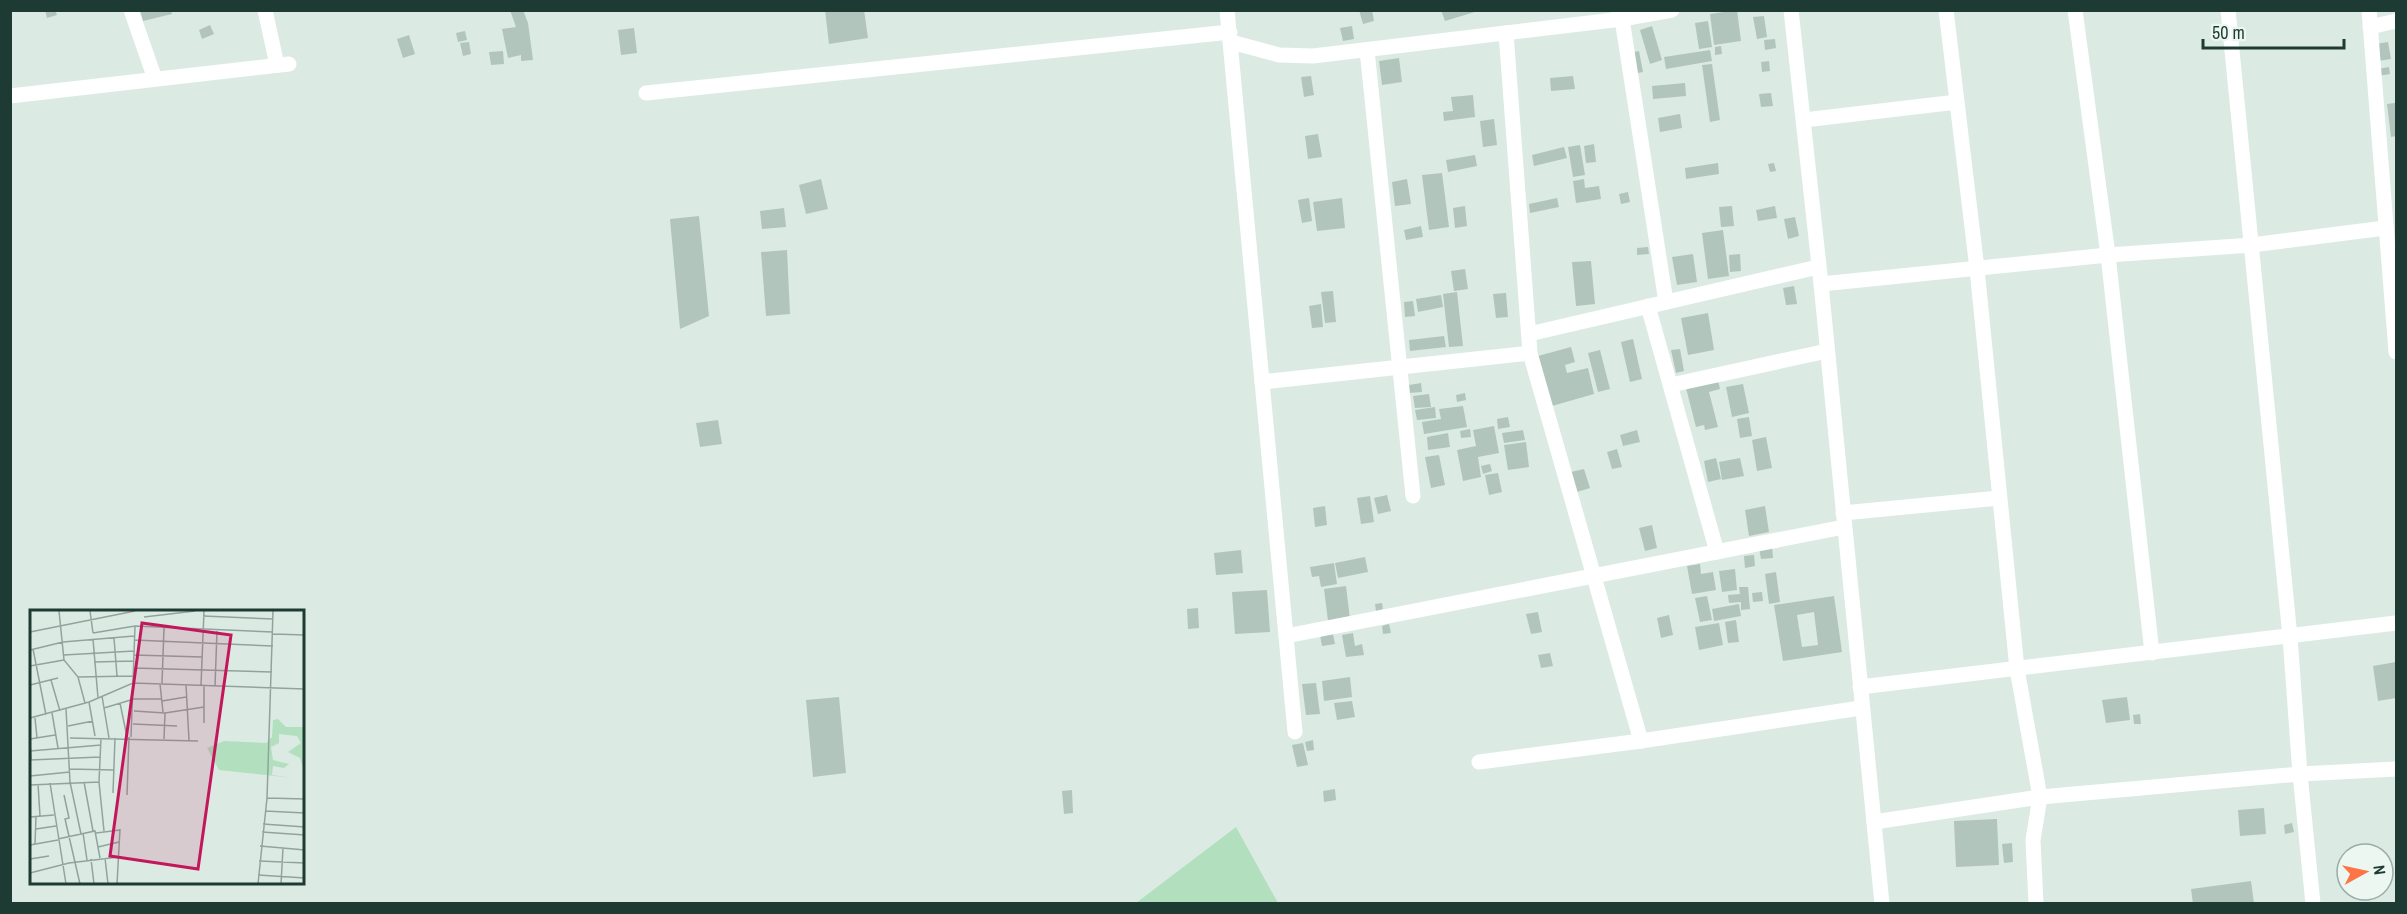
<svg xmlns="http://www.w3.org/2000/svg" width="2407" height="914" font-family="'Archivo Narrow',sans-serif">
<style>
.green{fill:#b2dfbe}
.building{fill:#b1c5bd;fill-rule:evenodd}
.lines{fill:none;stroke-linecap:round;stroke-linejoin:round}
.street{stroke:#fff;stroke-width:15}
.inset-road{fill:none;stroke:#90a49d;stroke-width:1.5}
.view{fill:#c2185b;fill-opacity:0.15;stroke:#c2185b;stroke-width:3}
.inset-edge{fill:none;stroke:#1d3b33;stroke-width:3}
</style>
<rect width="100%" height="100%" fill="#dceae4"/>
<path class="green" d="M1236 827 1278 903H1136Z"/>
<g class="building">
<path d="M45 10H55L57 15 47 18Z"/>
<path d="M140 10H171L172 14 143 21Z"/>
<path d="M510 10H523L528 23 533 60 521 61V55L508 58 502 29 516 27Z"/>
<path d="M825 10H864L868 38 829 44Z"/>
<path d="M1359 10H1372L1374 21 1363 24Z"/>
<path d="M1441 10H1478V11L1445 21Z"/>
<path d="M1737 10 1741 41 1714 45 1710 14Z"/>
<path d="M1764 16 1767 37 1757 39 1753 17Z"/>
<path d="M1708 21 1712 47 1699 49 1695 23Z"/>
<path d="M210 25 214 34 202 39 199 30Z"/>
<path d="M1352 26 1354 39 1343 41 1340 28Z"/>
<path d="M1652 26 1662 60 1650 64 1640 30Z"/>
<path d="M634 28 637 53 621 55 618 30Z"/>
<path d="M465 31 467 40 458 42 456 33Z"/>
<path d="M409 35 415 54 403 58 397 39Z"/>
<path d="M1775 39 1776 48 1765 50 1764 40Z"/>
<path d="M469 42 471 54 463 56 460 43Z"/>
<path d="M2388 42 2391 59 2378 61 2376 44Z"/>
<path d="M1721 46 1722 54 1715 55V47Z"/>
<path d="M1710 50 1712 61 1666 69 1664 57Z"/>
<path d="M503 51 504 64 491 65 489 52Z"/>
<path d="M1639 51 1643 72 1633 74 1629 53Z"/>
<path d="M1399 58 1402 82 1382 85 1379 61Z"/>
<path d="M1769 61 1770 71 1762 72 1761 62Z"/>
<path d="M1712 64 1720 120 1710 122 1702 65Z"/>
<path d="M2389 67 2390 74 2378 76 2377 69Z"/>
<path d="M1311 76 1314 95 1304 97 1301 77Z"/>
<path d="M1573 76 1575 89 1551 91 1550 78Z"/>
<path d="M1685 83 1686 96 1653 99 1652 86Z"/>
<path d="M1771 93 1773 106 1761 107 1759 94Z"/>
<path d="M1473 95 1475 117 1444 121 1443 112 1453 111 1451 97Z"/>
<path d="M2395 103 2396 136 2391 137 2387 104Z"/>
<path d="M1680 114 1682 128 1660 132 1658 118Z"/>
<path d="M1494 119 1497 145 1483 147 1480 121Z"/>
<path d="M1318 134 1322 157 1308 159 1305 136Z"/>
<path d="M1594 144 1596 162 1586 163 1584 146Z"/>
<path d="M1580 145 1585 175 1573 177 1568 147Z"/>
<path d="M1564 147 1567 158 1534 166 1532 155Z"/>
<path d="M1475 155 1477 166 1448 172 1446 160Z"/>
<path d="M1718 163 1719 174 1686 179 1685 168Z"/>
<path d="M1774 163 1776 171 1770 172 1768 164Z"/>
<path d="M1442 173 1449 227 1429 230 1422 175Z"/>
<path d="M821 179 828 209 806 214 799 185Z"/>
<path d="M1407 179 1411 204 1395 206 1392 182Z"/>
<path d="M1584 179 1585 188 1599 186 1601 199 1576 203 1573 181Z"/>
<path d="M1628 192 1630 202 1621 204 1619 194Z"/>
<path d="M1309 198 1312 221 1302 223 1298 200Z"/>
<path d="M1342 198 1345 228 1317 231 1313 202Z"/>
<path d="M1557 198 1559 207 1530 213 1529 204Z"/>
<path d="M1465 206 1467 226 1455 228 1453 208Z"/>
<path d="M1732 206 1734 226 1721 227 1719 207Z"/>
<path d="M1775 206 1777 218 1758 221 1756 210Z"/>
<path d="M784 208 786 227 762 229 760 211Z"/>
<path d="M699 216 709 316 680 329 670 219Z"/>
<path d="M1795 217 1799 236 1788 239 1784 219Z"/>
<path d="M1421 226 1423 237 1406 240 1404 230Z"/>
<path d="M1723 230 1729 276 1708 279 1702 233Z"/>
<path d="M1648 247 1649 254 1637 255V248Z"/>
<path d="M787 250 790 314 766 316 761 252Z"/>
<path d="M1693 254 1697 282 1677 285 1672 257Z"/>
<path d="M1740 254 1741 271 1730 272 1729 255Z"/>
<path d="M1591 261 1595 304 1576 306 1572 262Z"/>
<path d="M1465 269 1468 289 1454 291 1451 271Z"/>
<path d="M1794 286 1797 304 1786 305 1783 288Z"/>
<path d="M1333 291 1336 322 1325 323 1321 292Z"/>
<path d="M1457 292 1463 346 1449 347 1443 294Z"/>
<path d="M1506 293 1508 317 1496 318 1493 294Z"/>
<path d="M1441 295 1443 307 1418 312 1416 299Z"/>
<path d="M1413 301 1415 316 1405 317 1404 302Z"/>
<path d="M1321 304 1323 327 1312 328 1309 306Z"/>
<path d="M1708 313 1714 350 1688 355 1681 318Z"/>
<path d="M1444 336 1446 347 1410 351 1409 340Z"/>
<path d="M1633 339 1642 379 1630 382 1621 342Z"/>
<path d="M1571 347 1575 362 1565 365 1567 373 1588 368 1594 394 1552 406 1538 356Z"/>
<path d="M1680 349 1684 371 1676 373 1671 350Z"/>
<path d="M1600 350 1610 389 1598 392 1588 353Z"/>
<path d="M1718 380 1720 389 1709 392 1718 427 1705 430 1704 425 1696 427 1686 388Z"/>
<path d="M1421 383 1422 392 1409 393V385Z"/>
<path d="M1743 384 1749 413 1732 417 1726 387Z"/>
<path d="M1465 393 1466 400 1457 402 1456 395Z"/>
<path d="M1429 394 1431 407 1415 408 1413 396Z"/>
<path d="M1463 406 1467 427 1424 434 1422 422 1441 419 1439 409Z"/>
<path d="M1435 407 1436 418 1417 420 1415 410Z"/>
<path d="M1508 417 1510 427 1498 429 1497 419Z"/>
<path d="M1749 417 1752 436 1740 438 1737 419Z"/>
<path d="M718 420 722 444 700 447 696 423Z"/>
<path d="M1494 426 1499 453 1478 457 1481 477 1463 481 1457 450 1476 446 1473 430Z"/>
<path d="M1470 429 1471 437 1461 438 1460 431Z"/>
<path d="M1523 430 1525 440 1504 443 1502 433Z"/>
<path d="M1637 430 1640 442 1623 446 1620 435Z"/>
<path d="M1448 433 1450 447 1428 450 1427 437Z"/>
<path d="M1766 437 1772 468 1757 471 1752 440Z"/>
<path d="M1526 442 1529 467 1508 470 1504 445Z"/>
<path d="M1617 449 1622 467 1612 469 1607 452Z"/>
<path d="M1439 455 1445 485 1431 488 1425 457Z"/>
<path d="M1716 458 1721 479 1708 482 1704 461Z"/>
<path d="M1740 458 1744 476 1722 480 1719 462Z"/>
<path d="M1490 464 1492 471 1483 474 1481 466Z"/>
<path d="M1584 469 1590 488 1577 492 1571 472Z"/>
<path d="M1498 473 1502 492 1489 495 1485 475Z"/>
<path d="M1387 495 1391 511 1378 514 1374 498Z"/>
<path d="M1370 496 1374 522 1361 524 1357 498Z"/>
<path d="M1325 506 1327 525 1315 527 1313 508Z"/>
<path d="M1765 506 1769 532 1749 536 1745 510Z"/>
<path d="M1652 525 1657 548 1645 551 1639 528Z"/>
<path d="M1772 546 1773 558 1761 559 1759 548Z"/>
<path d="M1241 550 1243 573 1216 575 1214 553Z"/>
<path d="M1754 555 1755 566 1745 568 1744 556Z"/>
<path d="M1365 557 1368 572 1338 578 1335 563Z"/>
<path d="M1334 563 1337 584 1321 587 1319 576 1312 577 1310 567Z"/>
<path d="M1700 564 1701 574 1713 572 1716 590 1692 594 1687 566Z"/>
<path d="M1735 569 1737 590 1722 592 1719 571Z"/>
<path d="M1776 572 1780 602 1769 604 1765 574Z"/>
<path d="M1346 586 1350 619 1328 621 1324 589Z"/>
<path d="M1739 587H1748L1750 609 1741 610V602L1729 603 1728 595 1740 594Z"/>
<path d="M1267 590 1270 632 1235 634 1232 592Z"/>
<path d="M1762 592 1763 601 1753 602 1752 593Z"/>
<path d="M1707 596 1712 620 1700 622 1695 598Z"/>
<path d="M1834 596 1842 652 1783 661 1774 605ZM1814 612 1818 645 1802 647 1797 615Z"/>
<path d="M1382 603 1383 609 1376 611 1375 604Z"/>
<path d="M1739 604 1741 616 1714 621 1712 609Z"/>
<path d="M1198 608 1199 628 1188 629 1187 609Z"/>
<path d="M1538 612 1542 632 1531 634 1526 614Z"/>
<path d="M1669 615 1673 635 1661 638 1657 618Z"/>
<path d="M1736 620 1739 642 1728 643 1725 622Z"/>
<path d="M1719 623 1723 645 1699 650 1695 627Z"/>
<path d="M1389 624 1391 633 1383 634 1382 626Z"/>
<path d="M1353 633 1355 646 1362 644 1364 655 1346 657 1342 635Z"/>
<path d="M1333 634 1335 644 1322 646 1320 635Z"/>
<path d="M1550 653 1553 666 1541 668 1538 655Z"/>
<path d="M2396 662V698L2378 701 2373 666Z"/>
<path d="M1350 677 1352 697 1324 701 1322 681Z"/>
<path d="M1316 683 1320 714 1306 715 1302 684Z"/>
<path d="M839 697 846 773 813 777 806 700Z"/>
<path d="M2127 697 2130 720 2106 723 2102 700Z"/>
<path d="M1352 701 1355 717 1337 720 1334 703Z"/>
<path d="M2140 714 2141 724H2134L2133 715Z"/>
<path d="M1313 740 1314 750 1307 751 1305 742Z"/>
<path d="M1303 743 1308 765 1297 767 1292 745Z"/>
<path d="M1335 789 1336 800 1324 802 1323 791Z"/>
<path d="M1072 790 1073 813 1064 814 1062 791Z"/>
<path d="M2264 808 2266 834 2240 836 2238 810Z"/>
<path d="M1997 819 1999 865 1956 867 1954 821Z"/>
<path d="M2292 823 2294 832 2285 834 2284 825Z"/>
<path d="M2012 843 2013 862 2004 863 2002 844Z"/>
<path d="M2251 881 2254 904H2193L2191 889Z"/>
</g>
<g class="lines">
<g class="street">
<path d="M131 10 155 79"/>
<path d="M265 10 277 65"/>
<path d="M1227 10 1295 732"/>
<path d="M1618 10 1622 19 1666 302"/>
<path d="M1791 10 1821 284 1882 904"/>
<path d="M1946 10 1977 269 2017 669 2040 797 2033 840 2036 904"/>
<path d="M2075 10 2108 255 2152 653"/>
<path d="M2228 10 2290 637 2300 774 2313 904"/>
<path d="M2369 10 2396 352"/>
<path d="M2370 27 2396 21"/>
<path d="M1506 33 1530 353 1641 741"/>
<path d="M1231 42 1279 55 1313 56 1622 19 1672 10"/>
<path d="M1367 50 1413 496"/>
<path d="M646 93 1230 32"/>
<path d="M10 96 289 64"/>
<path d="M1804 120 1957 102"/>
<path d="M1821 284 2108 255 2252 245 2385 228"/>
<path d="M1648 306 1717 552"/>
<path d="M1529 334 1818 267"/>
<path d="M1262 382 1530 353"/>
<path d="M1671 385 1827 351"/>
<path d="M1843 513 1999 498"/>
<path d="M1286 636 1844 527"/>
<path d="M1860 687 2396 623"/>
<path d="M1479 762 1641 741 1861 708"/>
<path d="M1874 822 2040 797 2300 774 2396 769"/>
</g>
</g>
<g transform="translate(30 610)">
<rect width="274" height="274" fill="#dceae4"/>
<path d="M248 109 256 117H274V161L270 148 258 142 271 133 267 126 249 124V133L241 137 243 150 259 154 254 158 243 156 242 165 264 168 189 160 177 138 194 131 236 133 242 127 243 110Z" fill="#b2dfbe"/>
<path class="inset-road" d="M29 1 34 50 48 67 55 93M60 1 63 23M173 6 243 9M114 7 165 1M0 22 105 1M63 23 105 16 243 22M243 24 275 25M84 28 87 66M63 29 68 88M104 30 243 36M3 39 16 105M0 40 33 32 104 26M34 45 104 41M104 45 172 47M64 52 104 51M0 56 34 50M104 58 242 62M48 67 103 66M21 70 30 101M132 73 134 18M130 74 133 102M0 75 28 68M156 75 159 130M171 75 174 1M174 75V113M185 76 187 21M72 86 79 128M132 91 156 87M59 92 65 126M90 93 97 127M74 98 104 89H132M36 99 40 172 51 224M104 101 135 103 174 97M22 103 28 138M0 108 59 92 103 73 275 79M5 108 7 128M103 114 147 116M38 116 63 111M101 127 105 16M40 128 168 131M0 129 25 125M134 129 135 103M0 131 1 149M0 141 71 135M0 150 70 147M39 159 84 160M0 166 40 162M54 172 63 221M69 172 74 221M20 173 36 274M8 174 10 206M0 175 69 172 71 128M83 183 85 128M34 185 39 208 35 209 50 274M97 185 99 127M237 188 275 189M235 201 275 203M0 207 24 205M233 214 275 217M6 219 26 216M232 222 275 225M53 223 57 250M66 223 90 220M28 229 65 221 70 248M5 234 6 206M0 235 28 230M230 236 275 240M68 237 89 232M75 248 78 274M0 249 19 246M61 249 64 274M229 251 275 253M0 263 39 253 89 247M228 265 275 268M87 274 90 219M228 274 237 188 243 1M251 274 253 238"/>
<path class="view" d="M112 13 201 25 168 259 80 246Z"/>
<rect width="274" height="274" class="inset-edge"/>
</g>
<rect width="2407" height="914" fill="none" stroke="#1d3b33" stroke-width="24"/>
<g transform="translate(2365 872) rotate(82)"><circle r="28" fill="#edf7f2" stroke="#9aaca6" stroke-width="1.5"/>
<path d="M0-4.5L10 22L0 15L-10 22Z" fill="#ff7446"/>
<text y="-9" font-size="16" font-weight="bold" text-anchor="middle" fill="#1d3b33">N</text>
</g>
<path d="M2203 39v9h141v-9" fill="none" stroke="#1d3b33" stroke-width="3"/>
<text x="2212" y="39" font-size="18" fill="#1d3b33" stroke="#edf7f2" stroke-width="4.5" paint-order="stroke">50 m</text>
</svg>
